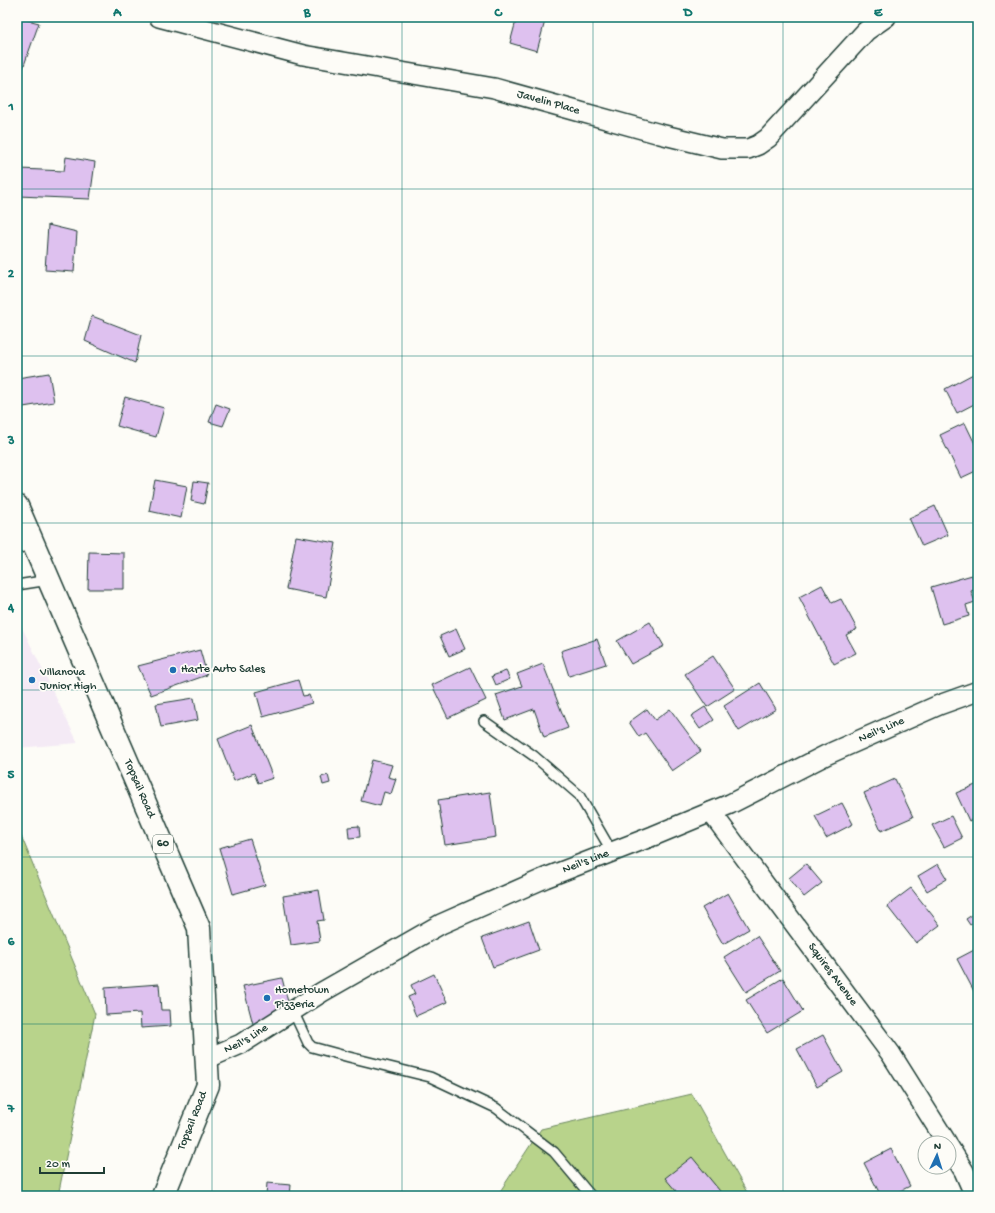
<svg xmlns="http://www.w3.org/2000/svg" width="995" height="1213" font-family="'Gochi Hand',sans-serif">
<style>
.built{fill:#f4eaf5}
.green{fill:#b8d38b;stroke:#6c8860}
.building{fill:#dec1ef;stroke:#1f3d34}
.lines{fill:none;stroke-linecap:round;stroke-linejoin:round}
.lane-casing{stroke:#1f3d34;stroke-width:12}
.street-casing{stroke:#1f3d34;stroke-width:22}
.primary-casing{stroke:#1f3d34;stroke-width:25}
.lane{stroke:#fdfcf7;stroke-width:9}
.street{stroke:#fdfcf7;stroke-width:19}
.primary{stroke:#fdfcf7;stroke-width:22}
.grid{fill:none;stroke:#0f766e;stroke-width:1;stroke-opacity:0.55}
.poi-dot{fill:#1f6fb2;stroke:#fdfcf7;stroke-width:1.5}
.labels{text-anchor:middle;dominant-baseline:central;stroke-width:3.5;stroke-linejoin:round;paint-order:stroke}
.shield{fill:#fdfcf7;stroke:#62766e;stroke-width:1}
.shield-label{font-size:11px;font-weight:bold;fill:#1f3d34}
.street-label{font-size:12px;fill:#1f3d34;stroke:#fdfcf7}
.poi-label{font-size:12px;fill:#1f3d34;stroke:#fdfcf7;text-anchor:start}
.neatline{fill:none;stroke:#0f766e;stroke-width:1.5}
.grid-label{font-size:13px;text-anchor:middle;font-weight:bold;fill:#0f766e}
</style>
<rect width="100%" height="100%" fill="#fdfcf7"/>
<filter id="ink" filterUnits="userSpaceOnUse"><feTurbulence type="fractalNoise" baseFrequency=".025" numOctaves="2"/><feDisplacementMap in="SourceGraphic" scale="8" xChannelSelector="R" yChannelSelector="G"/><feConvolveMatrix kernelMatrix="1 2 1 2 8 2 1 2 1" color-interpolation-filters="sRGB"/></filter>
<g filter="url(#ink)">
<path class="built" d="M17 617 78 743 17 748Z"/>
<g class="green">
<path d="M17 826 95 1014 58 1196H17Z"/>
<path d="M692 1094 749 1196H497L541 1129Z"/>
</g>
<g class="building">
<path d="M17 17 39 23 23 68 17 66Z"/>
<path d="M517 17H546L537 51 510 43Z"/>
<path d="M66 157 95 162 90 199 18 196 20 169 64 171Z"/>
<path d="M48 225 77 232 74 272 45 270Z"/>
<path d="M92 316 141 335 135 363 85 341Z"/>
<path d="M49 373 54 402 17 408V378Z"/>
<path d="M975 373 978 377V402L957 413 945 389Z"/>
<path d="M125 397 164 408 156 437 117 426Z"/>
<path d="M216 404 230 409 223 426 209 422Z"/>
<path d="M965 423 978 450V470L961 478 940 435Z"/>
<path d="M155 480 187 486 181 518 149 511Z"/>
<path d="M194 481 208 483 204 504 191 501Z"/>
<path d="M935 506 948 535 922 546 909 518Z"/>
<path d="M296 536 336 543 326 597 286 589Z"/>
<path d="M89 552 124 553V589H88Z"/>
<path d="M972 575 977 589 971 591 975 602 966 605 969 616 942 624 931 587Z"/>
<path d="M822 585 832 603 841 599 857 629 846 635 856 653 834 664 799 597Z"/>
<path d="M650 622 664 646 631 664 617 641Z"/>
<path d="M456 629 465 649 449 656 440 636Z"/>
<path d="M597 639 606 664 569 676 561 651Z"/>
<path d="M200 650 207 675 151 695 138 666Z"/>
<path d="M713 656 735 689 707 707 685 674Z"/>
<path d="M543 664 568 728 544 737 534 709 505 720 496 695 522 686 517 674Z"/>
<path d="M470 667 486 700 448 718 432 685Z"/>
<path d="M506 671 510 679 496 685 492 676Z"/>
<path d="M298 680 303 696 309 695 312 703 263 717 256 692Z"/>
<path d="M760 683 776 709 739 731 724 706Z"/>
<path d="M194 698 198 720 161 727 156 704Z"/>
<path d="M705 707 714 720 700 729 691 716Z"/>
<path d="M647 709 655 720 670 709 701 751 672 771 645 733 639 737 629 722Z"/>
<path d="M252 725 273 778 258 783 254 773 234 781 218 739Z"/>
<path d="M372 760 392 765 388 777 396 779 391 794 384 792 380 806 361 801Z"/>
<path d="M328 775 330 783 323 785 321 777Z"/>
<path d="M895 779 913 817 881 831 864 793Z"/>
<path d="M978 784V817L969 821 956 793Z"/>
<path d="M490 792 496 837 445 845 438 800Z"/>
<path d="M842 803 853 824 826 838 815 816Z"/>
<path d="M951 816 962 838 944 847 932 825Z"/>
<path d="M359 826 360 837 349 838 348 827Z"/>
<path d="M250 839 265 885 233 894 219 848Z"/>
<path d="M806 864 822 883 804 897 789 878Z"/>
<path d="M938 864 947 879 927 891 918 876Z"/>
<path d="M911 888 940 925 916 943 887 906Z"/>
<path d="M319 890 324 920 317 921 320 941 291 945 283 896Z"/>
<path d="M728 893 749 929 723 944 702 908Z"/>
<path d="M972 915 976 921 970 925 966 919Z"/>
<path d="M529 921 539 950 493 967 482 938Z"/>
<path d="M757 936 780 971 746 992 724 957Z"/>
<path d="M978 948V996L977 997 957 959Z"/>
<path d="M434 974 447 1002 416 1016 408 997 415 994 411 985Z"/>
<path d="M282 978 290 1010 253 1024 243 986Z"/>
<path d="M783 978 803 1011 767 1033 746 1000Z"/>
<path d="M159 984 161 1010H170L171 1026 141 1028 140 1013 106 1015 105 988Z"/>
<path d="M823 1035 843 1072 817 1087 797 1049Z"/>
<path d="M891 1149 910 1186 890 1196H881L864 1163Z"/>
<path d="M692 1157 724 1196H670L676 1191 665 1178Z"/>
<path d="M267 1183 291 1185 290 1196H266Z"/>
</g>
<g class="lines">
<defs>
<g id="lane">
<path d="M17 549 33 544"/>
<path d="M17 585 49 580"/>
<path d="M484 721 534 756 579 795 612 852"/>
<path d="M293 1011 308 1043 312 1047 349 1057 430 1077 496 1108 554 1152 591 1196"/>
</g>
<g id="street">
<path id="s1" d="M159 17 303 55 494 88 660 134 722 149H748L758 145 768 138 866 31 886 17"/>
<path id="s2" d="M711 812 891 1054 947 1143"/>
<path id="s3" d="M206 1059 241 1044 322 992 441 924 545 878 653 836 730 804 826 755 939 705 978 691"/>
<path d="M949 1147 964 1171 975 1196"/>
</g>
<g id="primary">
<path id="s4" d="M17 506 199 928 208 1085 163 1196"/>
</g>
</defs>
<use href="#lane" class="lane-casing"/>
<use href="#street" class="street-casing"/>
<use href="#primary" class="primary-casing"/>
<use href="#lane" class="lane"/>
<use href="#street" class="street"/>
<use href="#primary" class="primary"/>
</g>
</g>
<path class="grid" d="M212 17V1196M402 17V1196M593 17V1196M783 17V1196M17 189H978M17 356H978M17 523H978M17 690H978M17 857H978M17 1024H978"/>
<g class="poi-dot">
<circle cx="173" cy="670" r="4"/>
<circle cx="32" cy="680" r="4"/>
<circle cx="267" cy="998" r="4"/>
</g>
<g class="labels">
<rect class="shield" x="153" y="835" width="20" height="18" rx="3"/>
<g class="shield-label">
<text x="163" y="844">60</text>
</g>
<g class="street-label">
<text stroke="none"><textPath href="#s1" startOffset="399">Javelin Place</textPath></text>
<text stroke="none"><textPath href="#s3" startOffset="753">Neil's Line</textPath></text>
<text stroke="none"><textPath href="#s4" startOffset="308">Topsail Road</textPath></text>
<text stroke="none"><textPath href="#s3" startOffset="429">Neil's Line</textPath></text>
<text stroke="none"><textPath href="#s2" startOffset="203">Squires Avenue</textPath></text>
<text stroke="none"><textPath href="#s3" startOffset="45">Neil's Line</textPath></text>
<text transform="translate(193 1121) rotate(-68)">Topsail Road</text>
</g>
<g class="poi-label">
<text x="181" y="670">Harte Auto Sales</text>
<text x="40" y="673">Villanova<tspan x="40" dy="14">Junior High</tspan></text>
<text x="275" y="991">Hometown<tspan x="275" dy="14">Pizzeria</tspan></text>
</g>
</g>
<rect width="995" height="1213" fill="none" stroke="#fdfcf7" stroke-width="44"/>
<g transform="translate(937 1155) rotate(4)"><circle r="19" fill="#fdfcf7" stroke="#a4b0a9"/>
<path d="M0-3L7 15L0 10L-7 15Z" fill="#1f6fb2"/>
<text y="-6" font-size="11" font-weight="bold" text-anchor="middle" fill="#1f3d34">N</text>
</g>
<path d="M40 1167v6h64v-6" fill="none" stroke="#1f3d34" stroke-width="2"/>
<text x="46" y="1167" font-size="12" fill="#1f3d34" stroke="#fdfcf7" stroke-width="3" paint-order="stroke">20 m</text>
<rect x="22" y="22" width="951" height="1169" class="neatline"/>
<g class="grid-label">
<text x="117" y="16">A</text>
<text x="307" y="16">B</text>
<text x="498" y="16">C</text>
<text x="688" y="16">D</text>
<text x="878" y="16">E</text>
<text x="11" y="110">1</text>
<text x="11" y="277">2</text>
<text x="11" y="444">3</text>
<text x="11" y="611">4</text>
<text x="11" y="778">5</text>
<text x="11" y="945">6</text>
<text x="11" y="1112">7</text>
</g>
</svg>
